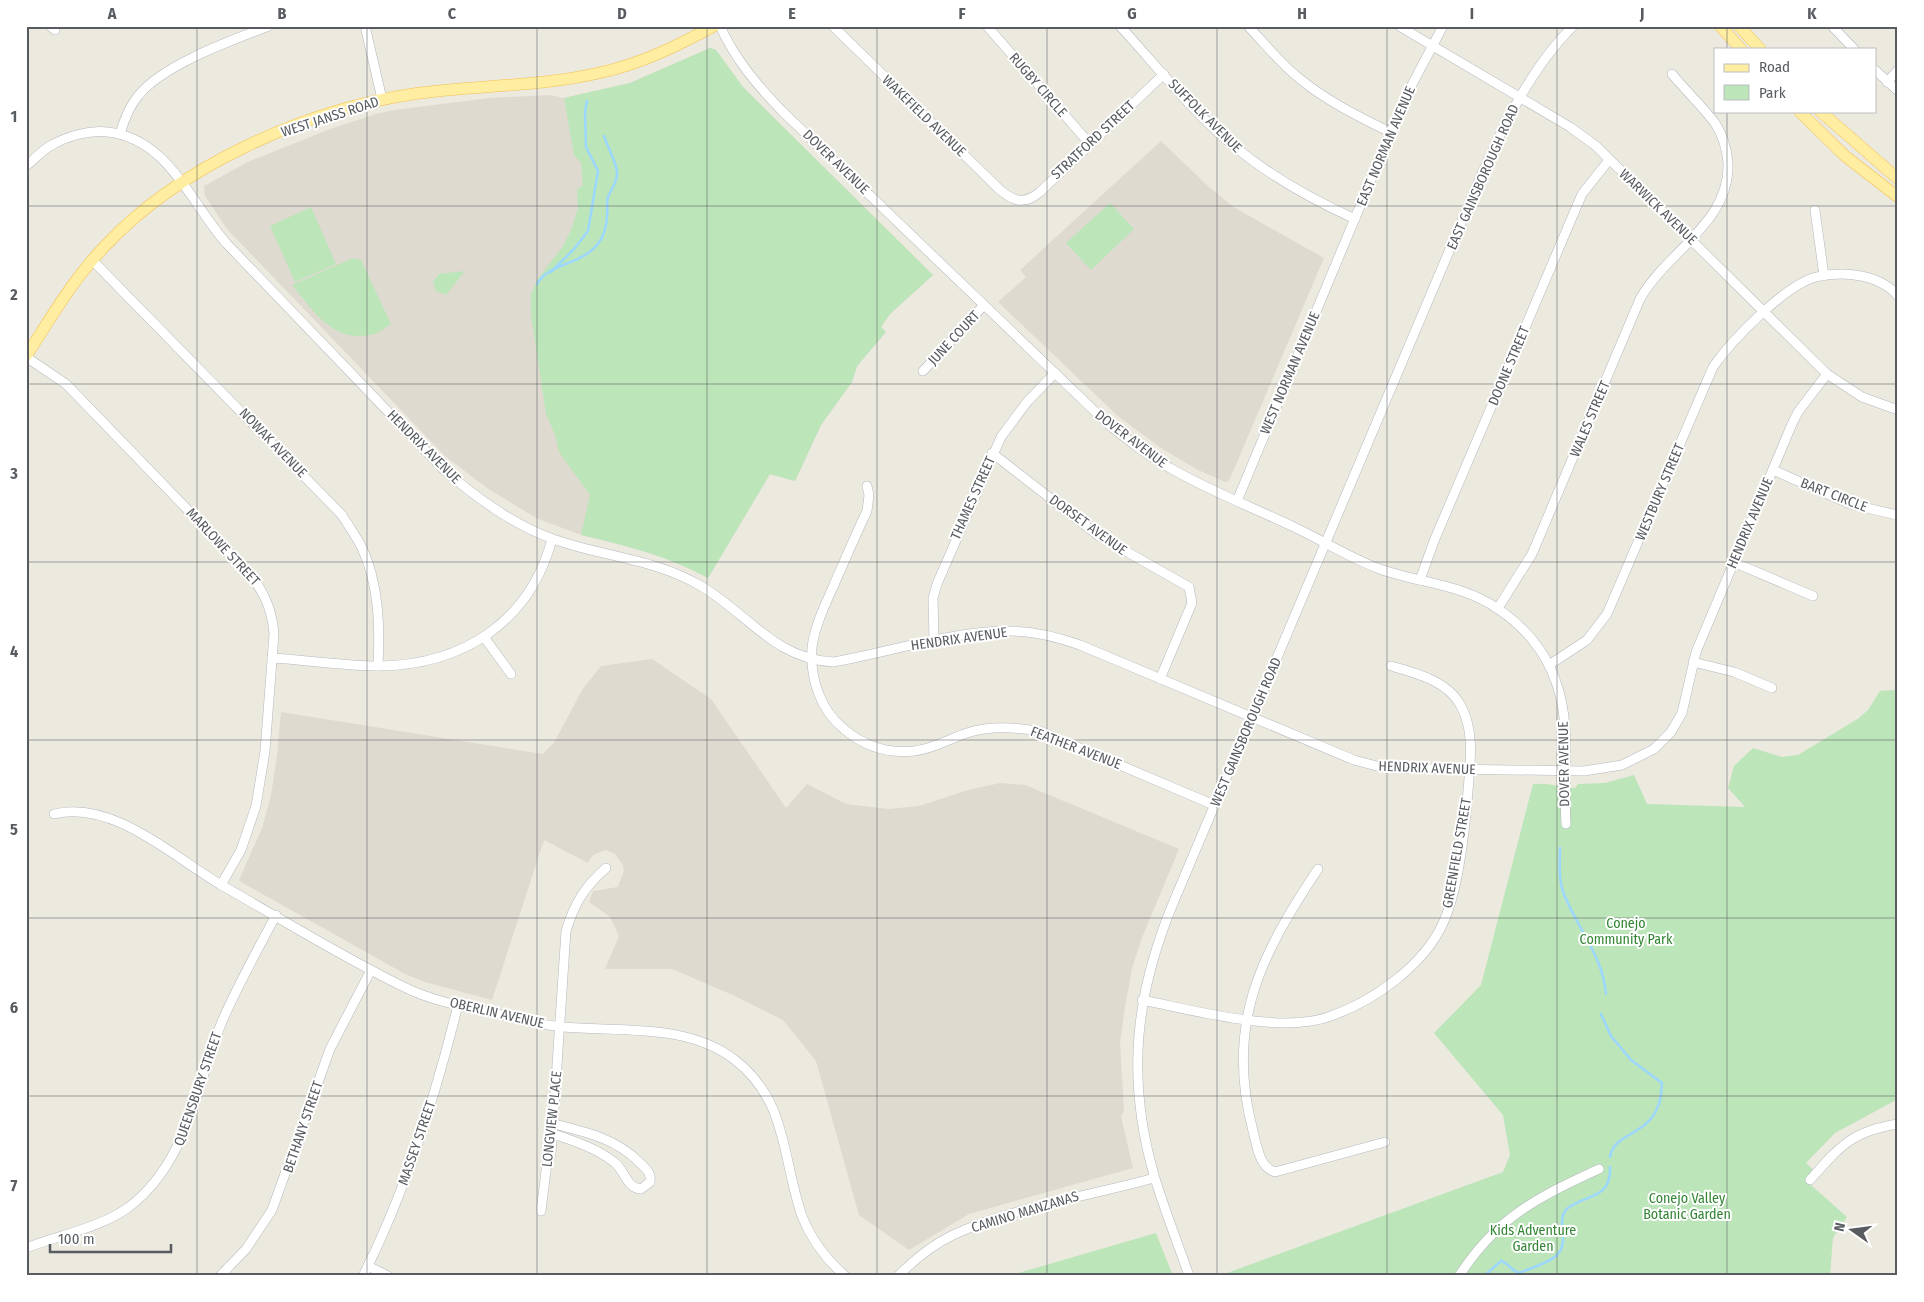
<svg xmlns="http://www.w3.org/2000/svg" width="1924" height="1302" font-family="'Fira Sans Condensed',sans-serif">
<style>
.education{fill:#dedad0}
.green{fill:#bce5ba}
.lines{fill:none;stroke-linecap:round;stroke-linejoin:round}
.stream{stroke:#9cd7ff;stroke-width:2.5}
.minor-casing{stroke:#b5b8bd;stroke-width:10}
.major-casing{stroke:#f3c050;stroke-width:12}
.minor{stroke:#fff;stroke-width:9}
.major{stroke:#ffeda1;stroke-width:11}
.grid{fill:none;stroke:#585c61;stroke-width:1;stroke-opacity:0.55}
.labels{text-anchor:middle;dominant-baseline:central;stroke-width:4;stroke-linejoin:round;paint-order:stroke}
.street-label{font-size:14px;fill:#585c61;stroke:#fff}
.park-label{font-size:14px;fill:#338534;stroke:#fff}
.neatline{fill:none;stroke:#585c61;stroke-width:2}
.grid-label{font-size:16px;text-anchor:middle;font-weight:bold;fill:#585c61}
</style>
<rect width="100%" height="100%" fill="#ece9df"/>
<g class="education">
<path d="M710 48 716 50 743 87 763 107 933 275 890 314 881 327 886 332 857 366 852 382 821 425 795 481 770 474 708 578 677 562 645 550 581 535 536 518 487 488 445 456 227 229 205 196 204 186 250 161 330 129 376 114 394 110 489 98 550 95 564 98 630 83Z"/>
<path d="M1161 141 1208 186 1235 208 1324 258 1229 481 1225 482 1196 469 1161 448 1119 417 998 302 1026 277 1020 270Z"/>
<path d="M652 659 711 699 786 808 807 784 846 804 889 809 919 806 968 790 1000 783 1025 785 1179 849 1141 940 1132 969 1125 1007 1120 1043 1124 1110 1121 1117 1133 1168 969 1214 909 1250 859 1215 816 1061 783 1020 735 996 672 969H605L619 936 610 917 589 902 593 891 618 887 624 871 623 865 615 854 606 850 593 855 588 863 544 840 492 1000 425 982 405 974 241 882 239 880 262 828 271 795 277 755 281 712 543 754 555 741 582 690 601 666Z"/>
</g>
<g class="green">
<path d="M710 48 716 50 743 87 763 107 933 275 890 314 881 327 886 332 857 366 852 382 821 425 795 481 770 474 708 578C665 555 627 546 581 535L590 495 559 452 555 435 546 414 531 315V294L537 280 563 246 571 230 578 208 577 189 583 185 581 163 574 155 564 98 630 83Z"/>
<path d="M1110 203 1134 229 1091 270 1066 243Z"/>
<path d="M311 207 336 264 295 282 270 226Z"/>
<path d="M353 258 361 260 391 324C385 328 377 334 370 335 331 342 313 310 292 285Z"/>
<path d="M465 271 446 295 436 291 433 282 439 274Z"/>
<path d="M1894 690 1898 693V1099L1835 1133 1806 1163 1819 1175 1811 1185 1847 1217 1833 1238 1830 1276H1219L1503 1172 1510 1155 1503 1115 1434 1033 1481 985 1533 784C1548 783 1560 787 1575 788L1578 784 1605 783 1634 775 1647 804 1745 807 1728 788 1734 766 1753 748 1782 757 1798 755 1859 718 1868 710 1880 691Z"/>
<path d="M1156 1233 1173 1276H1008Z"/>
</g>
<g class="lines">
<g class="stream">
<path d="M551 272 574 249 588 231 598 171 586 147 585 112 587 101"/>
<path d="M537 284C546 267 570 265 585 255 599 247 606 233 607 217 608 210 606 203 608 197 611 189 618 182 617 172 616 161 608 148 604 136"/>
<path d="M1560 848C1560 862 1558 880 1564 894 1577 928 1603 956 1606 994"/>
<path d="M1601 1014 1611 1036 1631 1060 1662 1083C1661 1140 1615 1127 1610 1157"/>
<path d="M1484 1276 1501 1261C1509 1263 1511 1271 1519 1273 1531 1268 1549 1263 1557 1255 1571 1241 1554 1219 1568 1208 1588 1193 1611 1200 1610 1167"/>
</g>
<defs>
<g id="minor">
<path d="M50 26 55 30"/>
<path d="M365 26 382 99"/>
<path d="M720 26C735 59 757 85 782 111L1108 424C1128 440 1148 456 1170 468 1210 491 1254 508 1296 528 1323 541 1349 557 1377 568 1417 583 1463 584 1498 609 1524 626 1546 652 1556 682 1572 726 1563 778 1566 824"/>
<path d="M833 26 999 189C1014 202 1024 205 1040 192L1164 74"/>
<path d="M987 26 1089 143"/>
<path d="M1120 26C1155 64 1194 114 1234 146 1271 177 1311 199 1355 219"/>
<path d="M1248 26C1265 44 1281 64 1300 79 1327 101 1359 117 1390 132"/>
<path d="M1399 26 1570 127 1596 146 1827 374 1862 397 1898 410"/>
<path d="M1832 26 1854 49"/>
<path d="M1875 70 1898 91"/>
<path d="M1887 82 1898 70"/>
<path d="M120 134C124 120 129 107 138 96 162 65 232 40 269 26"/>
<path d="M26 166C34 160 41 151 50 146 67 136 89 130 108 132 169 139 191 204 227 244L444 470C477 498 512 524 553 539 603 557 653 558 701 586 748 614 775 659 833 662 890 652 952 631 1009 631 1033 631 1058 637 1080 645L1354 760 1384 768 1584 771 1622 765 1654 749 1671 732 1682 713 1696 652 1792 424 1798 412 1827 374"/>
<path d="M1815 210 1824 276"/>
<path d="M92 260 342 515C348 525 356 536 362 548 379 584 380 627 378 666"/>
<path d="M26 357 66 384 245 569C263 589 272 608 274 634L265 751 256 806 241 850 221 885"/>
<path d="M923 371 984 305"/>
<path d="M992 453 1099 536 1189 587 1192 603 1160 679"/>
<path d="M1773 470 1850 504 1897 515"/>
<path d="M867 486 869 495 867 511C855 536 844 562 833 587 825 605 814 628 812 648 810 678 820 710 844 729 864 746 887 754 914 751 933 749 949 739 967 733 992 725 1017 727 1042 732L1214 805"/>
<path d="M1237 501 1406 96 1443 26"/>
<path d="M1733 562 1813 596"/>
<path d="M1420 580 1434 541 1582 194 1609 160"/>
<path d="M1498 608 1532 554 1640 299C1667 251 1730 223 1728 163 1727 149 1722 134 1715 123 1702 106 1686 91 1672 74"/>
<path d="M484 637 511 674"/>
<path d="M934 641 933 598 937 584 1001 437 1027 402 1055 373"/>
<path d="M272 658C308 660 344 666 379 666 463 665 530 622 552 539"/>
<path d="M1693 662 1734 672 1772 688"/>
<path d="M1549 665 1587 640 1607 614 1713 367C1732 340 1785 285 1816 277 1832 273 1846 273 1861 276 1876 279 1888 284 1898 296"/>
<path d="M54 814C113 799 174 858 223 886 283 920 342 957 404 987 432 1001 465 1007 495 1013 517 1019 540 1025 563 1027 619 1032 688 1023 735 1060 788 1101 782 1159 802 1216 811 1239 827 1260 845 1276"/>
<path d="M1318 869C1260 956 1225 1025 1253 1131 1257 1146 1259 1167 1275 1172L1385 1142"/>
<path d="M1142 1000C1193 1010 1279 1034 1328 1017 1373 1002 1425 965 1444 921 1459 887 1465 829 1468 791 1470 763 1475 732 1461 706 1448 681 1416 673 1391 666"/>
<path d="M553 1134C574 1141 596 1148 614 1162 625 1170 626 1188 641 1189L650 1182C652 1173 645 1168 639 1162 615 1138 585 1132 554 1124"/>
<path d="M1810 1180C1840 1146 1852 1131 1898 1124"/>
<path d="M541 1211 547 1163 551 1154 566 931C574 904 585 886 606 868"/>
<path d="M26 1248C59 1235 100 1228 129 1207 187 1163 196 1088 221 1024 237 986 257 951 276 915"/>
<path d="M368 1266 388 1276"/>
<path d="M220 1276 246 1249 272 1210 330 1049 371 970"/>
<path d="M363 1276C406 1191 435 1098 458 1005"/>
<path d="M898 1276C914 1260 932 1245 953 1235 1013 1207 1090 1196 1154 1178"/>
<path d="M1189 1276C1178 1243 1164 1209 1154 1175 1126 1078 1135 994 1174 901L1483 171C1507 119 1532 67 1573 26"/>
<path d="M1459 1276C1497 1217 1538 1197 1599 1169"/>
</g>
<g id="major">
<path d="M1720 26 1741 49"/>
<path d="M1739 26 1760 49"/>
<path d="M1799 111 1845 156 1898 197"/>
<path d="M1820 111 1898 179"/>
<path d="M26 356C51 318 73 279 105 246 180 166 305 110 413 94 476 85 541 87 603 72 643 63 679 45 714 26"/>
</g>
</defs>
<use href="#minor" class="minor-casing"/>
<use href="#major" class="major-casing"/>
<use href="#minor" class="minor"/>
<use href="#major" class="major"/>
</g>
<path class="grid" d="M197 26V1276M367 26V1276M537 26V1276M707 26V1276M877 26V1276M1047 26V1276M1217 26V1276M1387 26V1276M1557 26V1276M1727 26V49M1727 111V1276M26 206H1898M26 384H1898M26 562H1898M26 740H1898M26 918H1898M26 1096H1898"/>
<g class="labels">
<g class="street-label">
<text transform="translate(1038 85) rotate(49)">RUGBY CIRCLE</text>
<text transform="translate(924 116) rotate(44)">WAKEFIELD AVENUE</text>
<text transform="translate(1205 116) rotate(45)">SUFFOLK AVENUE</text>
<text transform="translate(330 117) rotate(-18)">WEST JANSS ROAD</text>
<text transform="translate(1093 140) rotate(-43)">STRATFORD STREET</text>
<text transform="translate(1386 146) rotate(-67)">EAST NORMAN AVENUE</text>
<text transform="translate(836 162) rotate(44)">DOVER AVENUE</text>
<text transform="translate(1483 177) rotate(-66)">EAST GAINSBOROUGH ROAD</text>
<text transform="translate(1658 207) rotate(44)">WARWICK AVENUE</text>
<text transform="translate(954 338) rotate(-47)">JUNE COURT</text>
<text transform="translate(1509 366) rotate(-67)">DOONE STREET</text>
<text transform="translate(1290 373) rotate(-67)">WEST NORMAN AVENUE</text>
<text transform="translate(1590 419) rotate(-67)">WALES STREET</text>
<text transform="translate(1131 439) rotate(37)">DOVER AVENUE</text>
<text transform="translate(273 443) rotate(46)">NOWAK AVENUE</text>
<text transform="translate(424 447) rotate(45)">HENDRIX AVENUE</text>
<text transform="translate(1660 492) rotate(-67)">WESTBURY STREET</text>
<text transform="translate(1834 495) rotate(21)">BART CIRCLE</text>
<text transform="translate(973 498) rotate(-66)">THAMES STREET</text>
<text transform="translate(1750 523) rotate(-67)">HENDRIX AVENUE</text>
<text transform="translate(1088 525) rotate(36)">DORSET AVENUE</text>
<text transform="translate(223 547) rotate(47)">MARLOWE STREET</text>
<text transform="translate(959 639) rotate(-8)">HENDRIX AVENUE</text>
<text transform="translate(1246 732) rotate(-67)">WEST GAINSBOROUGH ROAD</text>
<text transform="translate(1076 748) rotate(21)">FEATHER AVENUE</text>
<text transform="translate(1564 764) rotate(-91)">DOVER AVENUE</text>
<text transform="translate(1427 768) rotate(2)">HENDRIX AVENUE</text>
<text transform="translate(1457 853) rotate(-80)">GREENFIELD STREET</text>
<text transform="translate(497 1013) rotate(13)">OBERLIN AVENUE</text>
<text transform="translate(198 1089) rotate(-71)">QUEENSBURY STREET</text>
<text transform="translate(552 1119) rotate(-84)">LONGVIEW PLACE</text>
<text transform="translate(303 1127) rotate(-71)">BETHANY STREET</text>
<text transform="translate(417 1143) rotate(-71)">MASSEY STREET</text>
<text transform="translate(1025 1212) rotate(-17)">CAMINO MANZANAS</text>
</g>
<g class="park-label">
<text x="1626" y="923">Conejo<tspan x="1626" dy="16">Community Park</tspan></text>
<text x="1687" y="1198">Conejo Valley<tspan x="1687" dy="16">Botanic Garden</tspan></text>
<text x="1533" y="1230">Kids Adventure<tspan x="1533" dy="16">Garden</tspan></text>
</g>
</g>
<rect width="1924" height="1302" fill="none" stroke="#ffffff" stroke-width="55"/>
<rect x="1714" y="48" width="162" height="65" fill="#ffffff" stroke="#bcbec0"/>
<rect x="1724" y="64" width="25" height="8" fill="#ffeda1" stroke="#bcbec0"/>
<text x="1759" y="72" font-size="15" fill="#585c61">Road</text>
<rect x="1724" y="85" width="25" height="15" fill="#bce5ba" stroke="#bcbec0"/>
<text x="1759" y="98" font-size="15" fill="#585c61">Park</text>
<g transform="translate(1852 1230) rotate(284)" stroke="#ffffff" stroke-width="4" paint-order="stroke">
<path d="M0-4L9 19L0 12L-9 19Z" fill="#585c61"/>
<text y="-8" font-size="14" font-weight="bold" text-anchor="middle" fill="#585c61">N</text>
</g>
<path d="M50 1244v8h121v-8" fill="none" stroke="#585c61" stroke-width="2.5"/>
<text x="58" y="1244" font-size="15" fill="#585c61" stroke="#ffffff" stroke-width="4" paint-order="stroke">100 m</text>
<rect x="28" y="28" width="1868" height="1246" class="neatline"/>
<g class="grid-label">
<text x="112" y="19">A</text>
<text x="282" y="19">B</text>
<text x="452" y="19">C</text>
<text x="622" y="19">D</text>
<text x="792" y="19">E</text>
<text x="962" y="19">F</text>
<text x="1132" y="19">G</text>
<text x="1302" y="19">H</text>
<text x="1472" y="19">I</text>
<text x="1642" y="19">J</text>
<text x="1812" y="19">K</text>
<text x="14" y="122">1</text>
<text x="14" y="300">2</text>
<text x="14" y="479">3</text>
<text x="14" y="657">4</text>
<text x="14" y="835">5</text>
<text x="14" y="1013">6</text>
<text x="14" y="1191">7</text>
</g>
</svg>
